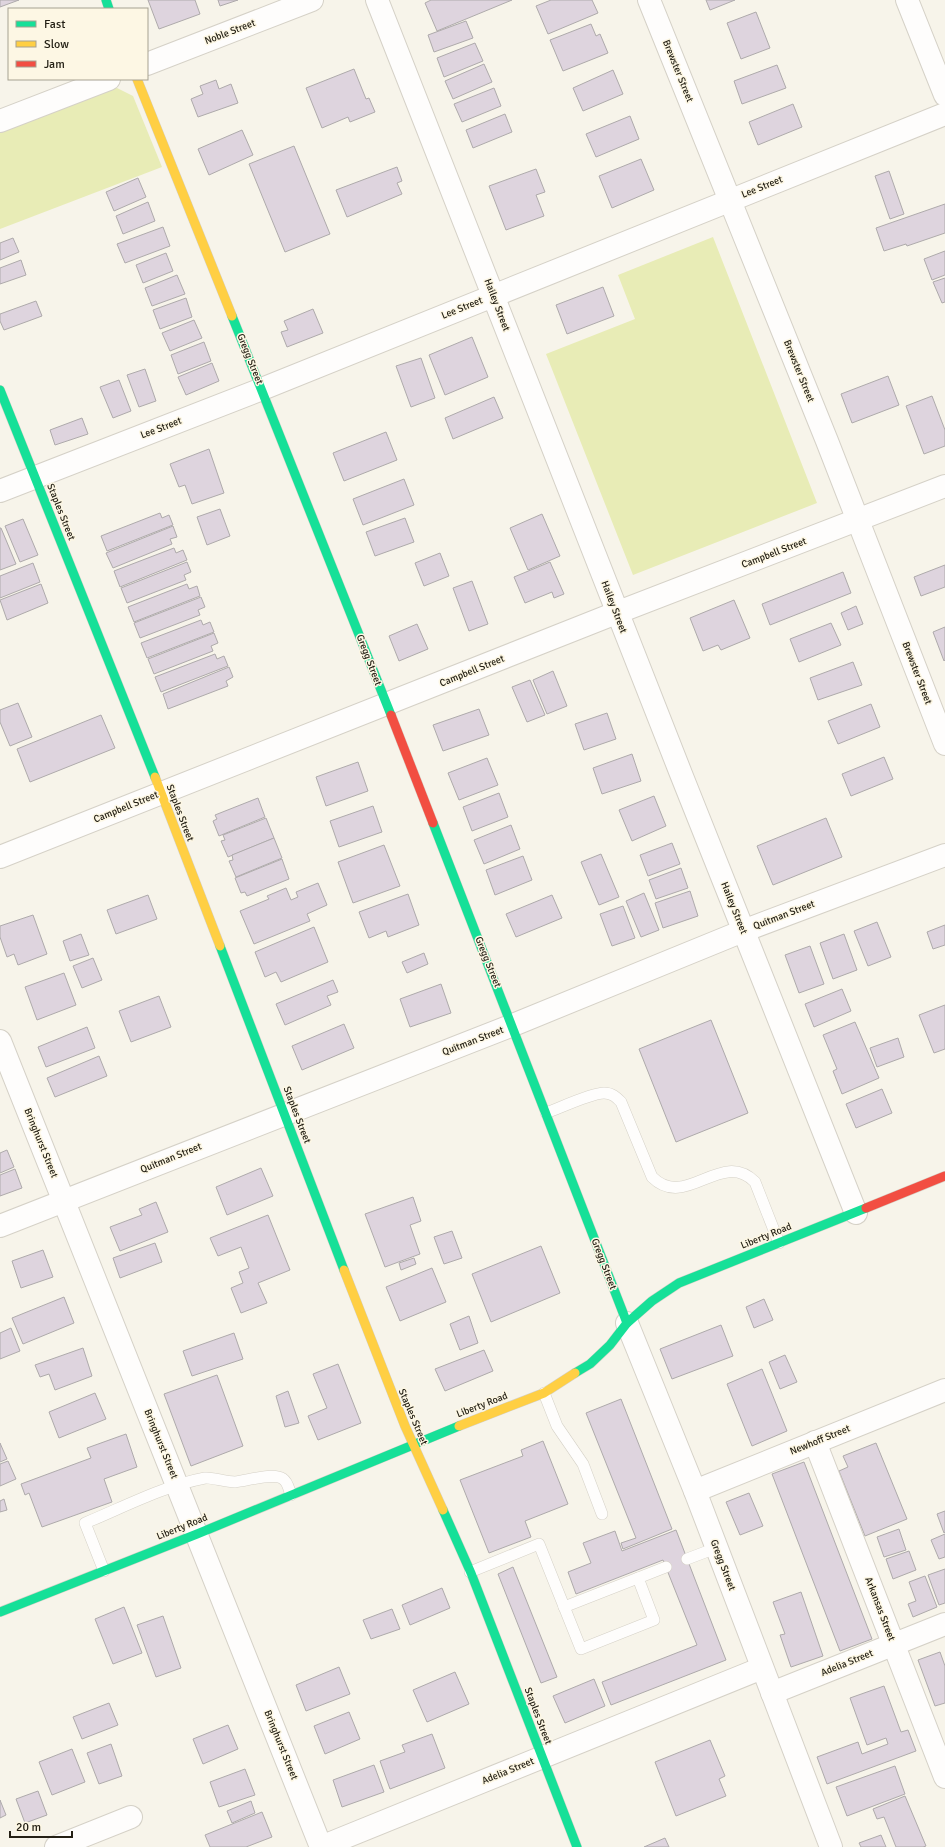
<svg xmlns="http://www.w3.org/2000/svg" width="945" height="1847" font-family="Signika,sans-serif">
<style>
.green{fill:#e8ecb6}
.building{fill:#ded4de;stroke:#aeaaab}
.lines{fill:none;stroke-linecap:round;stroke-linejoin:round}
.lane-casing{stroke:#d5d1c7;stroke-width:12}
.street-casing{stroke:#d5d1c7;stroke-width:24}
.fast-casing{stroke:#d5d1c7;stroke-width:10}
.slow-casing{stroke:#d5d1c7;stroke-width:10}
.jam-casing{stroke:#d5d1c7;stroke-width:10}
.lane{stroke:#fefdfc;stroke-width:11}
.street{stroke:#fefdfc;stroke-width:22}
.fast{stroke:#16e098;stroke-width:9}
.slow{stroke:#ffcf43;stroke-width:9}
.jam{stroke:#f24e42;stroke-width:9}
.labels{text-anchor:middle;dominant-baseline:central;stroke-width:3;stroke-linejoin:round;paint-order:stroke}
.street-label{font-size:10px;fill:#242015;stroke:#fdf7e4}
</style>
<rect width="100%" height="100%" fill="#f7f4ea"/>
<g class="green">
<path d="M117 88 133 96 162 167 0 229V131L108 90Z"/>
<path d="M713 237 817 503 633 575 546 354 635 319 618 275Z"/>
</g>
<g class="building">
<path d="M0 0H19L0 7Z"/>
<path d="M148 0H195L200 14 159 29Z"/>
<path d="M218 0H238L220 6Z"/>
<path d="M431 0H512L437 31 425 3Z"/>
<path d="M551 0H592L598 13 548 34 536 6Z"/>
<path d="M706 0H735L710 10Z"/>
<path d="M756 12 770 48 741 59 727 23Z"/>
<path d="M466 21 473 38 434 52 428 35Z"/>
<path d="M591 24 596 36 600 34 608 53 563 71 550 40Z"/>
<path d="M475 43 483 61 444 77 437 58Z"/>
<path d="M484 64 492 82 453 99 445 81Z"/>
<path d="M777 65 786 88 742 104 734 81Z"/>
<path d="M354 69 366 99 369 98 375 112 350 122 348 117 322 128 306 88Z"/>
<path d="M613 70 623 94 583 111 573 88Z"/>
<path d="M216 80 219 89 231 84 238 103 198 117 191 99 203 94 200 86Z"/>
<path d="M494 88 501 106 462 122 454 104Z"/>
<path d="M793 104 802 127 758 145 749 122Z"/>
<path d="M505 114 512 132 473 148 466 130Z"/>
<path d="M630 116 639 139 596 157 586 134Z"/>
<path d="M242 130 253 155 209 175 198 149Z"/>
<path d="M294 146 330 234 285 252 249 164Z"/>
<path d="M641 159 654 190 612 208 599 176Z"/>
<path d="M397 167 402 181 397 183 402 194 347 217 336 190Z"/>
<path d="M536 169 545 192 536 195 544 216 506 230 489 186Z"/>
<path d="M889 171 904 214 890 219 875 176Z"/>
<path d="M138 178 146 197 114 211 106 192Z"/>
<path d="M148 202 155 221 123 234 116 216Z"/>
<path d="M945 204V233L907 246 906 244 884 251 876 228Z"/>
<path d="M163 227 170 246 125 263 117 244Z"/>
<path d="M13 238 19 252 0 260V243Z"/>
<path d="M945 251V275L932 280 924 259Z"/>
<path d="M166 253 173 271 143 283 136 265Z"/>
<path d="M21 260 26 275 0 284V268Z"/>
<path d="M177 275 185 294 152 306 145 288Z"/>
<path d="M945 278V302L942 303 933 282Z"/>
<path d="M603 287 614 316 567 334 556 305Z"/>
<path d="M186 298 192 317 160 329 153 310Z"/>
<path d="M36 301 42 316 4 330 0 321V314Z"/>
<path d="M313 309 323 333 287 347 281 332 288 330 284 321Z"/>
<path d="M194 320 202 338 170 351 162 333Z"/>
<path d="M472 337 488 377 445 395 429 355Z"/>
<path d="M204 342 211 361 178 374 171 355Z"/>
<path d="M421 358 435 398 411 407 396 366Z"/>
<path d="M212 363 219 381 186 395 178 377Z"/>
<path d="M145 369 156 401 139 407 127 375Z"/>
<path d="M888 376 899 405 852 423 841 394Z"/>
<path d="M119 380 131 411 113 418 100 387Z"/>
<path d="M932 396 945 430V446L924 454 906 406Z"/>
<path d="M494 397 503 418 453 439 445 418Z"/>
<path d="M82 418 88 434 55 445 50 430Z"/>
<path d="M386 432 397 460 344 481 333 453Z"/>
<path d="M209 449 224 493 192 504 185 485 179 487 170 464Z"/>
<path d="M404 479 414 505 363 525 353 499Z"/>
<path d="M220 509 230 536 207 545 197 517Z"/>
<path d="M160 513 162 518 169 515 173 525 107 551 101 536Z"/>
<path d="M542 514 560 556 528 570 510 528Z"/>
<path d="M405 518 414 542 375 556 366 532Z"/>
<path d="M23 519 38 555 20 562 5 526Z"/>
<path d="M173 526 177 537 170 539 172 544 113 568 106 553Z"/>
<path d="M0 528H1L16 564 0 570Z"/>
<path d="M174 548 176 553 183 550 187 560 120 587 114 571Z"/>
<path d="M440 553 449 576 424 586 415 563Z"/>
<path d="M187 562 191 572 184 575 186 580 127 603 121 588Z"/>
<path d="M550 562 564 594 554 598 552 592 525 603 514 577Z"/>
<path d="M33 563 40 582 0 598V576Z"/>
<path d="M945 565V587L921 596 914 577Z"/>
<path d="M843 572 851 593 770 625 762 604Z"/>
<path d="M472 581 488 624 469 631 453 588Z"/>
<path d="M41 584 48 603 7 620 0 600Z"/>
<path d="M187 584 189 589 197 586 200 596 134 622 128 607Z"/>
<path d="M201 597 205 607 198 610 200 615 140 638 134 623Z"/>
<path d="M734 600 750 638 721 650 718 645 703 651 690 618Z"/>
<path d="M856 606 863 624 848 630 841 613Z"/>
<path d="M201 620 203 625 210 622 214 632 147 658 141 643Z"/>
<path d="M831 623 841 645 799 662 790 639Z"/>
<path d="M417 624 428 649 399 661 389 636Z"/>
<path d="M945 627V660L944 661 933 632Z"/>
<path d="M214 633 218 643 211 646 213 651 154 674 148 659Z"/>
<path d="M215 654 217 659 224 656 228 666 161 692 155 677Z"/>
<path d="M853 662 862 685 818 700 810 678Z"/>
<path d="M229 667 233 677 226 681 228 686 168 709 163 694Z"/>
<path d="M553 671 567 706 547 714 533 680Z"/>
<path d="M530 680 545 715 527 722 512 687Z"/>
<path d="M18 703 32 737 10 746 0 722V710Z"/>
<path d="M871 704 880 727 838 744 828 721Z"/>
<path d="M479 709 489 735 443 751 433 725Z"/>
<path d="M607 713 616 739 584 750 575 724Z"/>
<path d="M101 715 115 748 30 782 17 749Z"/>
<path d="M632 754 641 781 602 794 593 768Z"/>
<path d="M884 757 893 779 851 796 842 774Z"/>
<path d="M487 758 498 785 459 800 448 773Z"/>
<path d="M358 762 368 791 326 806 316 777Z"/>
<path d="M499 793 508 817 472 831 463 807Z"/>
<path d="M654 796 666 826 632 841 619 810Z"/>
<path d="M258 798 265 817 219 836 213 821 217 819 215 815Z"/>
<path d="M373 806 382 832 339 847 330 821Z"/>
<path d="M266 818 274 838 228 857 221 841 225 840 223 835Z"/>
<path d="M826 818 842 857 773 885 757 846Z"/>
<path d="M511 825 520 849 484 864 474 840Z"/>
<path d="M274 838 282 858 236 877 229 861 233 860 232 855Z"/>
<path d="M672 843 680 864 648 876 640 855Z"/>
<path d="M384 845 400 886 353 903 338 862Z"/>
<path d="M601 854 619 897 599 905 581 862Z"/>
<path d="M523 856 532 880 495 895 486 870Z"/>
<path d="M282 859 289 879 247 896 245 892 241 893 235 878Z"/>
<path d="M681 868 688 888 656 899 649 880Z"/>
<path d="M318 883 327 905 307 914 310 921 254 944 240 911 269 899 267 896 286 888 291 900 298 897 296 892Z"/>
<path d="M690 891 698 916 663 928 655 903Z"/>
<path d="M644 893 659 930 641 937 626 901Z"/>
<path d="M408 894 419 925 388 937 386 931 369 938 359 912Z"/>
<path d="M148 895 157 919 116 934 107 910Z"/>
<path d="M552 895 562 918 516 937 506 914Z"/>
<path d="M623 906 635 938 612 946 600 914Z"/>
<path d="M33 915 47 954 18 965 14 954 7 957 0 937V926Z"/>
<path d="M877 922 891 957 868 966 854 931Z"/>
<path d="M945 925V945L933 949 927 932Z"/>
<path d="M314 927 328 962 281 982 276 972 265 977 255 952Z"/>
<path d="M81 934 89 955 70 961 63 941Z"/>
<path d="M844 934 857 970 833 979 820 943Z"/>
<path d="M810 946 824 984 799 993 785 955Z"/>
<path d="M424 953 428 964 407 973 402 962Z"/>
<path d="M93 958 102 980 82 988 73 966Z"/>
<path d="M64 973 76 1005 37 1020 25 987Z"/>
<path d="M333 980 338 992 327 996 331 1005 285 1025 276 1004Z"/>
<path d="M441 984 451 1013 410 1027 400 999Z"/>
<path d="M842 989 851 1011 814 1027 805 1004Z"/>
<path d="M159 996 171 1027 131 1042 119 1011Z"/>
<path d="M945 1005V1049L934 1053 919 1015Z"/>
<path d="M711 1020 748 1113 676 1142 639 1049Z"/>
<path d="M855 1022 879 1078 842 1094 833 1071 837 1069 823 1035Z"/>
<path d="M344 1024 354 1048 302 1070 292 1046Z"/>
<path d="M87 1027 95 1048 46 1067 38 1047Z"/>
<path d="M898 1038 904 1057 877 1067 870 1048Z"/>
<path d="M99 1056 107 1076 55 1097 47 1078Z"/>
<path d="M882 1089 892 1113 856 1128 846 1104Z"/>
<path d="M7 1150 14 1167 0 1173V1153Z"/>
<path d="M261 1168 273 1196 227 1215 216 1187Z"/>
<path d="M15 1169 22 1188 0 1196V1175Z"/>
<path d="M413 1197 421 1221 410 1225 420 1254 385 1267 365 1214Z"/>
<path d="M156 1202 168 1232 120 1251 110 1227 142 1215 139 1209Z"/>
<path d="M268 1215 290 1270 258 1283 267 1303 241 1313 231 1288 243 1283 239 1272 249 1268 241 1247 218 1256 210 1238Z"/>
<path d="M452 1231 462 1258 444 1264 434 1237Z"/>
<path d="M155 1243 162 1262 120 1278 113 1258Z"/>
<path d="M541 1246 560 1293 491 1322 472 1274Z"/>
<path d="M43 1250 53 1277 21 1288 12 1261Z"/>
<path d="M414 1258 416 1264 401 1270 399 1263Z"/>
<path d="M432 1268 446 1302 400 1321 386 1287Z"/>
<path d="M64 1297 74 1323 23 1344 12 1318Z"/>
<path d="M764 1299 773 1320 754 1328 746 1307Z"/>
<path d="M469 1316 478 1343 460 1350 450 1324Z"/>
<path d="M721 1325 733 1356 672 1379 660 1349Z"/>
<path d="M11 1328 20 1351 0 1359V1333Z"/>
<path d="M234 1333 243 1359 192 1376 183 1351Z"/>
<path d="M83 1348 92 1376 55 1390 49 1374 40 1377 35 1365Z"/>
<path d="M484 1350 493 1371 445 1391 435 1369Z"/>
<path d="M785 1355 797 1382 780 1389 769 1362Z"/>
<path d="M338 1364 361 1423 318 1440 308 1416 327 1408 313 1374Z"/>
<path d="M762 1369 787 1431 752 1446 727 1384Z"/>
<path d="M217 1375 243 1446 191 1466 164 1394Z"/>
<path d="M288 1391 299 1423 285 1427 276 1396Z"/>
<path d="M95 1393 106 1419 59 1438 49 1412Z"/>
<path d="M621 1399 672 1529 623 1549 621 1543 636 1538 586 1413Z"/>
<path d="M126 1434 137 1467 104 1479 112 1502 42 1527 29 1493 25 1495 21 1484 91 1458 87 1448Z"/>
<path d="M543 1441 568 1504 525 1521 531 1537 489 1553 460 1480 523 1456 521 1450Z"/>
<path d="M0 1443 7 1459 0 1462Z"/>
<path d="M876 1443 907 1519 865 1536 839 1471 848 1467 843 1456Z"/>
<path d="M8 1461 16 1479 0 1486V1464Z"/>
<path d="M804 1462 872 1639 840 1651 772 1474Z"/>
<path d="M749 1493 763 1526 740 1535 726 1502Z"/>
<path d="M4 1499 7 1510 0 1512V1501Z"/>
<path d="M945 1511V1532L944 1533 937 1514Z"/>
<path d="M899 1529 906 1550 884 1557 877 1537Z"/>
<path d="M676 1530 726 1660 611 1705 602 1682 697 1645 663 1560 576 1594 568 1572 591 1563 583 1543 615 1531 622 1551Z"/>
<path d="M945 1534V1557L939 1559 931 1540Z"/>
<path d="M909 1551 916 1570 893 1579 886 1559Z"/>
<path d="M513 1567 557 1677 541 1683 498 1574Z"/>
<path d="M945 1569V1603L939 1605 928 1575Z"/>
<path d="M925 1576 937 1607 913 1617 908 1604 916 1601 909 1582Z"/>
<path d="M442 1588 450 1608 410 1625 402 1605Z"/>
<path d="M801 1592 823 1656 791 1667 780 1635 785 1634 773 1602Z"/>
<path d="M124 1607 142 1653 113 1664 95 1619Z"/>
<path d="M392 1609 400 1629 371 1639 363 1620Z"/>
<path d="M163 1616 181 1668 156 1677 137 1625Z"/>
<path d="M940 1652 945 1666V1703L935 1706 918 1660Z"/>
<path d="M339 1667 350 1694 306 1711 296 1685Z"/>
<path d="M455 1672 469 1704 427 1722 413 1690Z"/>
<path d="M594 1679 605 1706 565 1723 553 1696Z"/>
<path d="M884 1686 901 1732 908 1730 916 1751 827 1784 817 1757 858 1742 862 1754 888 1744 886 1738 867 1745 850 1698Z"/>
<path d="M109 1703 118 1725 82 1739 73 1717Z"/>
<path d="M349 1712 360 1739 325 1754 314 1726Z"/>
<path d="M228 1725 238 1749 203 1764 193 1739Z"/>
<path d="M432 1734 445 1768 390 1789 380 1761 405 1752 402 1745Z"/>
<path d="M710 1740 725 1776 719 1779 726 1796 676 1816 655 1762Z"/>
<path d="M111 1744 122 1776 99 1784 87 1753Z"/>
<path d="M72 1749 85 1782 52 1795 39 1762Z"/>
<path d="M374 1765 384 1792 342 1807 333 1780Z"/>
<path d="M895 1766 905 1794 847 1816 836 1787Z"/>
<path d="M245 1769 255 1795 219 1807 210 1782Z"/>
<path d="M38 1791 47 1815 25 1823 16 1799Z"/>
<path d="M905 1796 926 1846 923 1847H896L884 1817 877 1819 873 1809Z"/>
<path d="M0 1800 6 1815 0 1818Z"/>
<path d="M251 1801 255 1813 232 1823 227 1811Z"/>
<path d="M262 1812 272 1837 246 1847H210L205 1835Z"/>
<path d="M881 1835 886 1847H861L859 1843Z"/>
<path d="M665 1838 669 1847H644Z"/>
</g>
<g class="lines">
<defs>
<g id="lane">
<path d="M546 1113C560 1108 591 1093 604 1093 612 1093 616 1097 621 1102L652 1177C686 1211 721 1148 755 1182L779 1243"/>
<path d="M544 1393 557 1426 583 1464 602 1514"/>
<path d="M687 1559 716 1548"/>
<path d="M104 1571 85 1523C124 1507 163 1486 205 1478 211 1477 225 1482 235 1482 247 1481 273 1472 283 1479 288 1482 289 1490 291 1495"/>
<path d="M470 1572 539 1544 581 1649 654 1620 638 1578 666 1567"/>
<path d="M564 1607 638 1578"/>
</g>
<g id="street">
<path d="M377 0C537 404 693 810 856 1213"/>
<path d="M649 0 827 441 945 744"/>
<path d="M907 0 945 95"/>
<path d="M147 64 312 0"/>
<path d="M0 121 109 79"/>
<path d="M0 491 262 389 945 114"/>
<path d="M0 857 616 613 945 486"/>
<path d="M0 1041 321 1847"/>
<path d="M0 1226 513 1025 743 931 945 855"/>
<path d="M627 1323 695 1491 831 1847"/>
<path d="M815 1442 945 1777"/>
<path d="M695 1491 945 1390"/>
<path d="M772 1693 945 1624"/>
<path d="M56 1847 131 1817"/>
<path d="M321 1847 762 1668"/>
</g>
<g id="fast">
<path d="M106 0 109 9"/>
<path d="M232 316 391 715"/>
<path d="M0 390 155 777"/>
<path d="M433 823 627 1323"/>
<path d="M220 946 344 1270"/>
<path d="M575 1373 590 1364 610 1345 627 1323 652 1301 679 1283 866 1208"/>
<path d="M443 1510 471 1573 577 1847"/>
<path d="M0 1612 197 1534 459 1426"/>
</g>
<g id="slow">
<path d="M137 79 232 316"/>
<path d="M155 777 220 946"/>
<path d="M344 1270 405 1426 443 1510"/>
<path d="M459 1426 544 1393 575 1373"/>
</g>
<g id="jam">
<path d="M391 715 433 823"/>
<path d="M866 1208 945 1176"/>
</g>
</defs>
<use href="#lane" class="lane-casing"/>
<use href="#street" class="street-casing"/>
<use href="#fast" class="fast-casing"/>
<use href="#slow" class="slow-casing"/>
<use href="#jam" class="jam-casing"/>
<use href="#lane" class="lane"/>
<use href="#street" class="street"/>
<use href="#fast" class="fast"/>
<use href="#slow" class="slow"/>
<use href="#jam" class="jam"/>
</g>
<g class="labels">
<g class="street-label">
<text transform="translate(230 32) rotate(-21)">Noble Street</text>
<text transform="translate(678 71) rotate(68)">Brewster Street</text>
<text transform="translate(762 187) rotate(-22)">Lee Street</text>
<text transform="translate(497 305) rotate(69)">Hailey Street</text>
<text transform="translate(462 308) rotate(-22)">Lee Street</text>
<text transform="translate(250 359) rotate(68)">Gregg Street</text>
<text transform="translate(799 371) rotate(68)">Brewster Street</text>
<text transform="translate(161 428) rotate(-21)">Lee Street</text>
<text transform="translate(61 512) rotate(68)">Staples Street</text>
<text transform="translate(774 553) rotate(-21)">Campbell Street</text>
<text transform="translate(614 607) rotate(69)">Hailey Street</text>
<text transform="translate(369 660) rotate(69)">Gregg Street</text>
<text transform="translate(472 671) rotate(-22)">Campbell Street</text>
<text transform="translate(917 673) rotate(69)">Brewster Street</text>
<text transform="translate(126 807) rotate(-22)">Campbell Street</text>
<text transform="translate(180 813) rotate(69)">Staples Street</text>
<text transform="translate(734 908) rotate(68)">Hailey Street</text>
<text transform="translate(784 915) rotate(-21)">Quitman Street</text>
<text transform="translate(488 962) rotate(68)">Gregg Street</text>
<text transform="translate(473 1041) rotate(-21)">Quitman Street</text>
<text transform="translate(297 1115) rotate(69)">Staples Street</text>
<text transform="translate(41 1143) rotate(68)">Bringhurst Street</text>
<text transform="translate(171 1158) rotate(-22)">Quitman Street</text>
<text transform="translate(766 1236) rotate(-22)">Liberty Road</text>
<text transform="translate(604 1264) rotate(69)">Gregg Street</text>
<text transform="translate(482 1405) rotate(-21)">Liberty Road</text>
<text transform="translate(413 1417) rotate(67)">Staples Street</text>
<text transform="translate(820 1440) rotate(-22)">Newhoff Street</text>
<text transform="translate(161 1444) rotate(68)">Bringhurst Street</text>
<text transform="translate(182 1527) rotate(-22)">Liberty Road</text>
<text transform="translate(723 1565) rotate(69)">Gregg Street</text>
<text transform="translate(880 1609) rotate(69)">Arkansas Street</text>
<text transform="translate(847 1663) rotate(-22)">Adelia Street</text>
<text transform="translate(538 1716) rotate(69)">Staples Street</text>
<text transform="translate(281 1745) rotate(68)">Bringhurst Street</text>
<text transform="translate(508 1771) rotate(-22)">Adelia Street</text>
</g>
</g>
<rect x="8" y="8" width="140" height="72" fill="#fdf7e4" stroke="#a6a191"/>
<rect x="16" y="21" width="20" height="6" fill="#16e098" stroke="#a6a191"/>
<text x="44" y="28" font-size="12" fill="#242015">Fast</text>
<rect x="16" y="41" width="20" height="6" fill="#ffcf43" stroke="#a6a191"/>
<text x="44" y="48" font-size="12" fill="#242015">Slow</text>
<rect x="16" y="61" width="20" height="6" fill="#f24e42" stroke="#a6a191"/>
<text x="44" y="68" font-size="12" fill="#242015">Jam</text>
<path d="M10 1831v6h62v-6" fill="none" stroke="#242015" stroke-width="2"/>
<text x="16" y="1831" font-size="12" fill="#242015" stroke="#fdf7e4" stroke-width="3" paint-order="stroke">20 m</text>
</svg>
